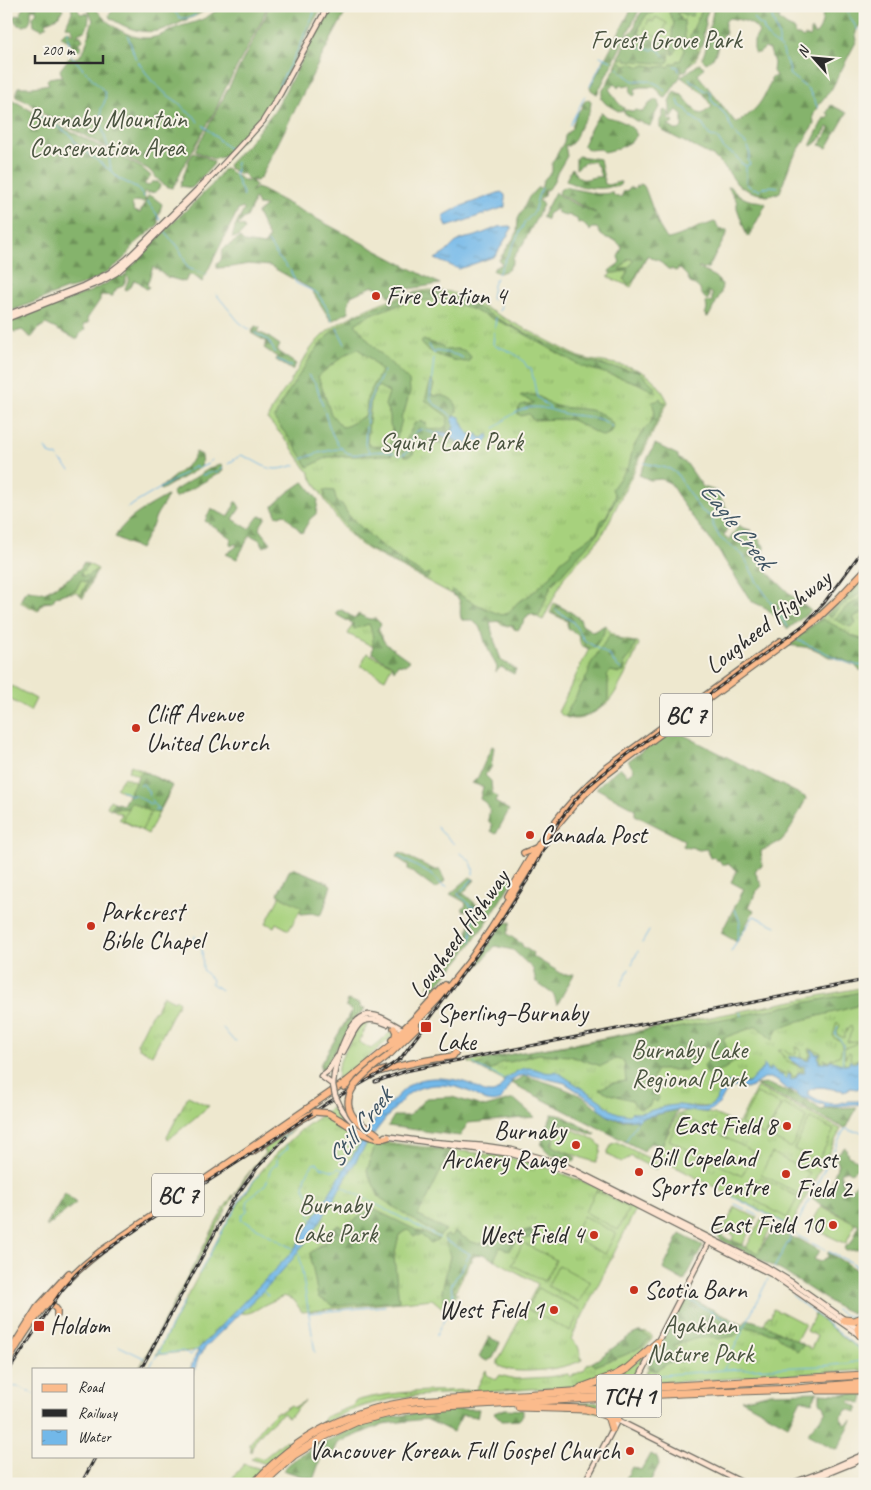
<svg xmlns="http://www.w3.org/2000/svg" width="871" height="1490" font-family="Caveat,sans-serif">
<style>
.grass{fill:url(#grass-tufts);stroke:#697e54}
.forest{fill:url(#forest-firs);stroke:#586f4c;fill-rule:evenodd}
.wetland{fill:url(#wetland-marsh);stroke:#697e54}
.pitch{fill:#a7d17d;stroke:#697e54}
.water{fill:url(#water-ripples);stroke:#4e728a}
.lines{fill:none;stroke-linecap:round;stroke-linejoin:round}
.stream{stroke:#72b8e9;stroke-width:1}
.secondary-casing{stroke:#6f6d64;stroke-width:7}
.primary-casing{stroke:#6f6d64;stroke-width:8}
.motorway-casing{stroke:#6f6d64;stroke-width:9}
.secondary{stroke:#fde4d1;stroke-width:4.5}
.primary{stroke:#fbbb8c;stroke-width:5.5}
.motorway{stroke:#fbbb8c;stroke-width:7}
.rail-casing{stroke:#2b2b2b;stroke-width:3}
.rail{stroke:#f7f3e8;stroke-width:1;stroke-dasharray:4;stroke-linecap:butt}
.secondary-bridge-casing{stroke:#6f6d64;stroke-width:7;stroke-linecap:butt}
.primary-bridge-casing{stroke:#6f6d64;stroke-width:8;stroke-linecap:butt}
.secondary-bridge{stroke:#fde4d1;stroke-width:4.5}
.primary-bridge{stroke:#fbbb8c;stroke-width:5.5}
.poi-dot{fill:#c8321e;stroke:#f7f3e8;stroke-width:2}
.labels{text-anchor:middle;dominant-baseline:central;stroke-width:4;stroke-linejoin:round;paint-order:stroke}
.shield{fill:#f7f3e8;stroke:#686764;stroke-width:1}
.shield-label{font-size:24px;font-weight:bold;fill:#2b2b2b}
.park-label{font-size:25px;fill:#4a5440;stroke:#f7f3e8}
.poi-label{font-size:25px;fill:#2b2b2b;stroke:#f7f3e8;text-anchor:start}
.street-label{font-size:25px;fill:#2b2b2b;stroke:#f7f3e8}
.water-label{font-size:26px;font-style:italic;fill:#405564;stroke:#f7f3e8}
</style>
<defs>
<pattern id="grass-tufts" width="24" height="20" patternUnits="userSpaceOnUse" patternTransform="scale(1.25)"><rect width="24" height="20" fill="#a7d17d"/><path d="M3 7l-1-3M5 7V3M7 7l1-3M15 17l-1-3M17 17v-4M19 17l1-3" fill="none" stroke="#90b46c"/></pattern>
<pattern id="forest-firs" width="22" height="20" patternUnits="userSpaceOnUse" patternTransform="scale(1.25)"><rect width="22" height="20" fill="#85b36c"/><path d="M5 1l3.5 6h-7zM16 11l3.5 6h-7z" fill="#6d9259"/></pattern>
<pattern id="wetland-marsh" width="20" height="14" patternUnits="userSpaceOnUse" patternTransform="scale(1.25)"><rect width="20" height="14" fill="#a7d17d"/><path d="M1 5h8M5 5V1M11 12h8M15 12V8" fill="none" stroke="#90b46c"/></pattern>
<pattern id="water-ripples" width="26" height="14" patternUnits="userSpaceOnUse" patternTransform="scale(1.25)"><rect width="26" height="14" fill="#72b8e9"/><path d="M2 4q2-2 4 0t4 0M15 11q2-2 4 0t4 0" fill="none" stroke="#5e96bd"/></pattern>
</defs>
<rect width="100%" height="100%" fill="#f7f3e8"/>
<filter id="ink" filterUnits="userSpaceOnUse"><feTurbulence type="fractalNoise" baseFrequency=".02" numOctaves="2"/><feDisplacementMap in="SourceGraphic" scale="10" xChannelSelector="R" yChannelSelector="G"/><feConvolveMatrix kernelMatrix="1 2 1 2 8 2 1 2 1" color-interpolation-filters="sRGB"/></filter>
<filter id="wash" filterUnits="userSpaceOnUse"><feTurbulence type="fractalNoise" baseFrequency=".0096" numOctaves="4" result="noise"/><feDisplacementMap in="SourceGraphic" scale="20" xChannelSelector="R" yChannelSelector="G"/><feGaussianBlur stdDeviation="1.12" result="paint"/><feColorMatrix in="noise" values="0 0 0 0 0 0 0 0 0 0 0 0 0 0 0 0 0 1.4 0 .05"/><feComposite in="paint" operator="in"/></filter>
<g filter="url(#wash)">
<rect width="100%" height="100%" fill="#eee8cf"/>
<g class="grass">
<path d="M646 6H707L700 50 695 60 681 72 667 93 615 66Z"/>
<path d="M632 237 652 247 631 287 608 277 619 264Z"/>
<path d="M430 290 450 292 466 298 579 357C617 368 648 358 668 402L604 532 595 544 564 577 543 620 525 611 515 630 512 626 507 627 450 593 367 549C341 532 326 501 310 475V472L306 469 288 442 268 420C270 409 282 393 289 384 299 368 308 349 322 336 343 316 401 292 430 290Z"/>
<path d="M84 562 98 569 83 598 77 592C69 594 66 592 56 596L52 602 43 603 38 611 20 602 24 593 28 590 45 592 78 573Z"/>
<path d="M865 575V666L853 665 792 640 825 615Z"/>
<path d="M554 603 572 613 581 625 593 632 606 625C613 638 624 641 638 642L639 644C633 660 620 687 610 700 606 705 602 707 598 710 584 719 572 724 558 712 569 691 578 670 589 649L581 645 578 635 567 626V621L550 613Z"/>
<path d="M358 614 377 625 385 645 382 651 348 634Z"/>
<path d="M131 765 173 786 148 834 119 819 122 814 107 807 110 800 125 808 131 796 116 788 124 777 135 782 140 777 128 771Z"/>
<path d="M865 987V1075L794 1083 765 1071 750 1083H733L710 1107 675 1106 650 1113 623 1116 608 1109 560 1075 524 1070 504 1081 468 1062 583 1042Z"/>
<path d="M163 995 174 1001 176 999 179 1002 152 1055 139 1048 137 1044 153 1011 156 1010Z"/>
<path d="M369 1021 359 1042 371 1049 392 1031 393 1036 353 1070 337 1082 338 1067 341 1059 357 1028 362 1024Z"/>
<path d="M757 1087 841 1129 791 1226 656 1157 677 1115 689 1110 714 1114 737 1124 739 1123Z"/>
<path d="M188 1096 209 1106 168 1140 167 1137Z"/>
<path d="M331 1108 349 1129 375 1141 477 1153 507 1157 539 1165 594 1186 636 1209 571 1339 578 1346 582 1360C566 1369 512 1377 498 1365V1361L538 1284 483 1253 473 1257 445 1310 432 1299 302 1312 294 1300 284 1296C277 1299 270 1302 264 1305 255 1310 247 1317 237 1311L200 1350 156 1355 228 1220 255 1179 273 1157 301 1130Z"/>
<path d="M294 1129 264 1156 250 1172 232 1199 139 1369 223 1210 233 1195 234 1196 243 1180 265 1153 263 1149Z"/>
<path d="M617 1142 660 1164 658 1168 655 1169 633 1158 632 1156 622 1162 608 1155 607 1153 612 1144Z"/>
<path d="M687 1298 744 1327 748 1320 802 1347 804 1345 811 1349 817 1336 807 1331 815 1314 847 1341 859 1347 865 1344V1370L641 1384 649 1367 651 1368Z"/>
<path d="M773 1309 779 1312 780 1311 805 1324 796 1341 764 1324 768 1316H771Z"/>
<path d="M640 1332 647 1333 652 1336V1339C637 1362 610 1377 584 1384 567 1388 549 1388 531 1389 502 1391 473 1393 444 1394 427 1395 409 1396 392 1399 343 1408 302 1432 266 1464L251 1459 255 1456 263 1459 286 1440 288 1442 324 1421 325 1417 353 1406 355 1401C394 1390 436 1391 476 1390L486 1370 487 1375 496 1380 500 1375 515 1379 548 1377 568 1374 570 1377 584 1370 587 1365 593 1362V1364L595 1366 636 1349 645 1345 643 1333Z"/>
<path d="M645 1356 630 1385 594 1387V1386Z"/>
<path d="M305 1401 296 1409 295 1412 288 1417 283 1413C271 1423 254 1436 251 1452L250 1444C258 1431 266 1420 278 1411L280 1412 291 1405 293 1408Z"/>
<path d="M611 1402H623L616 1415 554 1405Z"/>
<path d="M244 1464 261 1469 248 1484H230L234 1476Z"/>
</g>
<g class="forest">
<path d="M24 6H61L63 9 58 17 46 22 47 25 42 29 34 25 33 17 37 12 35 9 31 10C31 17 32 22 25 26L18 25 14 20V16L20 15Z"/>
<path d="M71 6H77L79 12 81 14 85 13 89 14C89 22 88 33 79 32L76 37 80 35 83 40 78 44 82 46 80 50 75 51 72 50 71 42 63 38 61 36 67 30 73 34 74 33 71 28 66 26 72 12Z"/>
<path d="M86 6H94C106 24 128 39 149 38 160 37 169 31 178 27 188 24 198 22 207 17 212 14 215 10 220 9 235 4 252 6 267 6L262 20 225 89 216 109 181 171 177 181 172 188C161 186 156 176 148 169 144 167 140 165 136 163L40 112 28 102 16 97 18 87H33L49 84 47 80 49 78 62 76 60 70 69 58 79 57 85 48 93 20Z"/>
<path d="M113 6H208V7C203 13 195 16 188 19 157 35 140 37 110 18L109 15 114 9Z"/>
<path d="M268 6H323L314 21 292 66 290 68 287 76 259 121 246 133 244 139 235 146 227 156 213 159 195 151 229 87 265 17Z"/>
<path d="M333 6H349L322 56 261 177 257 181 249 180 242 173 239 174 229 168 228 165 248 144 275 110 325 17Z"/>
<path d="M633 6H641L597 94 591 90 590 87Z"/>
<path d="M646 6H664L659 11H656L652 8 654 11 653 13 647 14 640 25 639 34 653 40 657 43 662 40 670 46 669 61 665 64 626 60 625 57 623 59H620L619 57 622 52 629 34 634 29 638 17Z"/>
<path d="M672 6 681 8 683 6 685 7 686 6H700L695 9 692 16 685 15 680 12 677 14 680 16 681 20 684 21 685 38 696 48 698 51C695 58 688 63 687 70L681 73 680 77 666 98 662 97 659 91 654 87H640L635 89V95L634 96 630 93 631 87 629 85H626L624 87 620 85 618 88 615 84 609 89C614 96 616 102 624 108V110L620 112 606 104 600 97 602 95V92L618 63 620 61 625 65 627 66 631 63 640 67 645 65 658 67 666 66 669 67 672 63H676L678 60 680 61 685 50 683 46 679 45 674 54H672V53L673 39 672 32 674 23 669 13Z"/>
<path d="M704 6H708V11L705 18 706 25 703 34 704 36 702 46 700 47 697 43 690 39V35Z"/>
<path d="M714 6 727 8 729 6 735 8 737 6H759L762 8 765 6H773V11L775 17 780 16 779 20 787 26 794 29V33L796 35H799L803 38 805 36 810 37 811 36V29L814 34H816C824 25 822 17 823 6H865C865 11 866 16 864 20 860 28 853 28 857 40L831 90 818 105 813 116 814 124 805 140 791 161 780 192 776 194 766 196 749 191 737 184 727 170 714 157 663 131 660 128V120L663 118V111L666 110 669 113 668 118 670 121 673 120 674 123 668 125 675 130H679L682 127V113L676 110 672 118H670V107L669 101 674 91 681 94 698 113 702 114 712 107 703 93 681 77 699 64 704 67 698 75 736 123C757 111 762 102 771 81V78L776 76 773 71 774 63 770 50 765 48 759 53H755L754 52V41L759 32C753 21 741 20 729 18 724 21 724 27 726 33L722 35 721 40 718 43C718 51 713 60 706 63L702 59 706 48Z"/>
<path d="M7 99 18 103 35 113 142 168 151 176 144 184 148 186 152 182H158L160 186 156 192 147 193 145 191 143 195 146 200 143 202 135 201 132 204 134 211 140 213 148 196 153 197 162 204 158 217V225C150 232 141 238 134 245 131 248 129 252 127 255 115 269 86 287 67 289L6 313Z"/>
<path d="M589 99 591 101C590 116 587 114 580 127 575 136 578 139 568 146L565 145 567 156 557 173 552 185 547 190 545 189 544 196 539 200 543 205 523 244 513 258V262L508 270 500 273 493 271 495 267 503 264 500 262 499 260 517 233 518 219 529 197 537 188H542C541 181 547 176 552 172V163L564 142 565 136 572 128 576 115 582 107C582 102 585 101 589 99Z"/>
<path d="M655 100 658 101 660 108C654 112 654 120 650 126L644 124 640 121H636L623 112 626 110 632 111 636 110 643 112 650 103H652V101Z"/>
<path d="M831 105 847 113 827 148 820 145 830 128 828 126 819 141 811 146V144L824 118 827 119 830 115 827 113Z"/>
<path d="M601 113H603L606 117C616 118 632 124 637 135 629 146 617 149 604 152L600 149 589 150 583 145C588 134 593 122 601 113Z"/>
<path d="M193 153C201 154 207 158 214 162L213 165 192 188 180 186 189 160Z"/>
<path d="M578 156 600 159 605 184 608 185 619 182H621L620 185 616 187 612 186C605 191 572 187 566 180L572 168C581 188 588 175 601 177L598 167 593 161C583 162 583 164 576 169V158Z"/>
<path d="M226 169 243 180 252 181 255 184V187L251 192 256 188 262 190 440 284 408 289 389 296 385 289 373 286 351 296 348 306 349 312 331 321 311 289 270 266 248 264 232 267 217 268V264L221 260 223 249 240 238 244 242 264 245 269 238 257 213 266 206 258 205 255 199 253 200V204L247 217C242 218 242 223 237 225L244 227 245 230 238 237 232 238 235 227 244 210 243 208 238 210 202 282 193 275 188 276 185 282 167 277 153 267 147 285 149 287 146 289 139 282 134 280 131 286 126 290 125 289 129 278 127 276C125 282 124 287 117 288L113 294V296L102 295 100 297V300L87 319 89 322 83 325 85 330 80 334 78 339H76L46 324 39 328 32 337H30L22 330 15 332 6 327 8 322 89 292 107 283 119 275 122 277 127 274 125 270 131 265H134L137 260 143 255 152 243 212 185 223 170Z"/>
<path d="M640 184 643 185 645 188 659 226 667 239C673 239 696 229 702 225H706L714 222 716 223 719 229 727 230V234L708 268 705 269 700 267 698 268 715 277 722 284 721 293 709 316 707 317 705 314 707 310 706 303 708 301 712 302V293L709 292V298L707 300C698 293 704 288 690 283L687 276 680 269 675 271 672 269H668L658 260 651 258 649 255 646 257 634 280 630 284H627L624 279 627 275V271L621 272V270L624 268C629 268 631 265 633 261L632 259H628L624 265 620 268V272L615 273H610L609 271 614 267H617V265L620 262 618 257 622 248C616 237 609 241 601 235 601 235 597 228 597 228H592L590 231 582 222 578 223 577 219 568 215 565 216 557 212 556 209 548 214 547 220 542 217 555 192C559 197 589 211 596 213L559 194 560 190 564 187 598 194 613 193 614 194 613 195 617 197H621L624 191 628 190 630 187 633 189 636 186H639Z"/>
<path d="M728 187H731C735 192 742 198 749 200 755 202 760 200 766 204L749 236H747L737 208V202Z"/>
<path d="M433 292 465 300 500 320 577 358 611 367 639 371 653 385 657 393 635 382 581 366 514 328 452 301 432 300 407 302 369 315 355 324 373 346 409 381 410 391 404 413 402 414 401 419 402 420 392 455 328 457 308 467 296 447 274 419 285 397 314 352 332 331 355 316 412 294ZM358 349 370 358 381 371 367 398V408L365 416C357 419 351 426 342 427L331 414 318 376 346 354ZM378 386 389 392 385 405 390 416V425L392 428 390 445C382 447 374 448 367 443L371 399Z"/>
<path d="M255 326 260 328 258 332 267 336 280 345 277 351 296 364 292 370 276 360 277 357 264 348 267 342 251 333Z"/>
<path d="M423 340 442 346 446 350C457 349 464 347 471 357L468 362C456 362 424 354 421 341Z"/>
<path d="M431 380 434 385 431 393 434 396C447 393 465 404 453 418L455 428 454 433 452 435 442 432 437 434 441 437 453 439 468 446 466 447 456 444 416 441 413 454 409 456H405L402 452V449L414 424 420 421 426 423 427 428 433 430 444 428 447 424 448 417 425 400Z"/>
<path d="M521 395C526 396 532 394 536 396 543 397 547 403 553 405 574 412 600 403 614 426 613 432 609 435 602 436L572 420 563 419 533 420 531 418V416L529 414 521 416 518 414C518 402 525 405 534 403L525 398 520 397Z"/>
<path d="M660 398 662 402H666L629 477 596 536 551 586 539 616 529 614 518 630 515 629 513 625H505L502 621 490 622C491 630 498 654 502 661L516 669 514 674 501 667 496 672 497 667 486 645 481 628 472 620H462C458 614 463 605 458 598 457 596 453 595 451 593L452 590C468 600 484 609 502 615L508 613 518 602 530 595 551 576 561 561 570 554 574 548 584 542 597 532 601 521 606 517 613 502 615 496 612 489 629 465 633 448 644 429 650 424 655 412 652 402 657 401Z"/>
<path d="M655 444 678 455V458L687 464 703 487 716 491 732 517V521L724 535 729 540 739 525 743 528 751 530 764 546V569L791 595 811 611 788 629 766 608 751 601 716 547 687 510 670 483 661 479 650 480 639 475Z"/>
<path d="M196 452 202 455 201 467 161 490 160 488 190 463Z"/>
<path d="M221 465 223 471 175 498 172 492 212 467Z"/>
<path d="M303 482 306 484 318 500 316 514 310 519 302 533 284 514 279 516 276 515 273 506 287 493Z"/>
<path d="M324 490 334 491 337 502 342 504 349 516 378 543 397 558 424 575 430 573 427 579 368 548 352 535 325 497Z"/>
<path d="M167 496C165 505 156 512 154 522L140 549 115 537C126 517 148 507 167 496Z"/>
<path d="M236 501 240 508 233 519 249 529 259 516 266 517 259 528 271 543 264 547 260 540 250 535 237 559 226 554 236 547 237 544H235L231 546 230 543 231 538 205 521 211 509 229 517Z"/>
<path d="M84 563 88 565 81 572 82 576H86L96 570 82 596 81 595 87 583 81 580 76 590 56 596 52 602H43L38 609 21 600 24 593 28 590C33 591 39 593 44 592 56 589 78 573 84 563Z"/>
<path d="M865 576C865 594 859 594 845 603 840 606 835 612 831 617L827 615Z"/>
<path d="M865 595V616L862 613 853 617 856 623 850 627 834 619 847 607Z"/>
<path d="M557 605 572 613 580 619 582 625 593 632 605 625 603 635 593 649 587 648 579 636 568 628V620L552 613Z"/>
<path d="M342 610 354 618 360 615 369 619H376L381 624 377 630 385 643 410 661 405 665 398 664 394 670 392 665 372 653C374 642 373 634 369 624L354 629 353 624 337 615V611Z"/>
<path d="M822 619 836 626 852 636 865 640V671L859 670 854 664 837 657H829L813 648 787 645Z"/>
<path d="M610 634 623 642 636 643 632 653 628 659H626L624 663 625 666 624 672 619 673 611 671 607 675 608 678V700C598 711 581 722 565 716L588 674 590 665Z"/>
<path d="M672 729 805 797 806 799 788 833 781 841 761 851 762 866 757 868 755 872 762 886 756 892 749 907 754 910 737 942 721 933 744 889 731 882 737 870 730 866 729 864H722L719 860H716L714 857 710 858 707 849 699 850 691 847 689 848 683 846 684 840 635 815V809L596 788 620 767 627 775 634 770 628 761Z"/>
<path d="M492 746 494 747 491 768 485 775 491 781 492 792 497 797 495 802 509 810 496 834 491 831 492 825 488 820C490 808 491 806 480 799L483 787 472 783 478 777Z"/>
<path d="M140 773H147L172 786 158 813 147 811 131 803 128 808 110 809 114 802 123 805Z"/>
<path d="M400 853 435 870H440L445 881 435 889 408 869V865L396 857Z"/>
<path d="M293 868C306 874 319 877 331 885L323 912 320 915 311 913 301 914C297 903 287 900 278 894L289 871Z"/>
<path d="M507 875 514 878 487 922 461 958 429 995 428 985 441 973 444 974 467 941 472 911 467 910 464 911 462 909 466 905 465 902 450 894 470 877 475 880 463 893 477 905 486 910Z"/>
<path d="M511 922 507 934 522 944V946L533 953 532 956 564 975 574 974 557 1005 554 995 536 982 533 969 513 950 495 946 477 967 467 974 503 923Z"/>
<path d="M865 991V1003L850 1008 799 1021 777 1030 772 1040 757 1026 723 1038 728 1051 737 1060 724 1069 707 1074 704 1066 712 1055V1048L700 1047 696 1051 688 1070H656L650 1085 659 1098 657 1102 652 1099 650 1105 640 1109 636 1107 632 1100 613 1095 599 1089 613 1083 626 1081 624 1061 616 1059 601 1066 570 1056 539 1054 510 1062H503L488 1073 475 1066C501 1052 548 1049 578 1044 605 1039 631 1033 658 1028L661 1031Z"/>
<path d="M348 1000 360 1004V1007L365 1009C362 1014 357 1015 354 1020 348 1027 345 1037 341 1046L337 1047 327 1068 320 1069 321 1063 352 1011 346 1006Z"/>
<path d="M525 1076C544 1081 565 1088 583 1097 594 1104 603 1115 615 1119 629 1123 665 1112 680 1109L676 1113 663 1143 660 1145 651 1143 647 1146 644 1151 511 1083Z"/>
<path d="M768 1084 801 1096 821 1110 831 1108 857 1107 847 1127 844 1128 756 1085Z"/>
<path d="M452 1097 485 1107 514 1099 535 1117 468 1123 460 1136 388 1126 394 1116H409L426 1098Z"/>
<path d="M552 1114 563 1116 596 1134 594 1135 560 1123 551 1145 570 1154 576 1158 574 1161 551 1155 541 1145Z"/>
<path d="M375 1145H393L450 1152 427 1199 417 1215 446 1230 440 1236 414 1220 379 1197 367 1171Z"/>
<path d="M845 1147 848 1156 859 1161 858 1168 851 1173 847 1170 841 1173 842 1182 847 1192C854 1188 857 1180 865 1177V1192L860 1198 859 1211 865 1214V1245L862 1249 846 1251 844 1248 852 1242 859 1225 820 1204 811 1197 814 1192 825 1193 834 1188 832 1182 838 1164 836 1155Z"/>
<path d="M65 1193 76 1203 46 1227 48 1222Z"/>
<path d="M371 1208 416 1230 439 1239 431 1243 421 1235 414 1236 408 1230 399 1235 394 1257 399 1301 334 1306 318 1297 310 1253 328 1240 329 1233 338 1225 344 1228Z"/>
<path d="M774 1228 784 1232 789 1237 799 1239 820 1251 814 1259 819 1262 828 1257V1252L864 1275 865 1305 860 1310 852 1313 836 1306 782 1271 721 1240 716 1235 717 1232H724L723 1237 758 1253Z"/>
<path d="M531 1229 533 1237C523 1239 513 1241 509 1251L500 1247 494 1260 483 1254 473 1255 453 1289 458 1294 444 1306 442 1291 450 1256 444 1237 448 1235 451 1237 455 1232 472 1242 479 1244Z"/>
<path d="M680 1234 703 1246 684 1281 663 1269Z"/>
<path d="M686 1296 743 1325 747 1319 764 1324 804 1345 797 1351 775 1334 746 1327 734 1336 719 1339 712 1337 699 1338 674 1345 682 1362 668 1363 656 1371 648 1367Z"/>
<path d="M640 1332 650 1338C641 1352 610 1360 595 1366L593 1364V1362C606 1355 628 1334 640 1332Z"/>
<path d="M489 1337 500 1343 493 1358 487 1361 479 1357Z"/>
<path d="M818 1392 812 1402 801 1399 788 1425 742 1400 771 1393Z"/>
<path d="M820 1393 840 1394 865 1393 862 1404 852 1400 849 1402 858 1407 856 1412 848 1409 840 1417 845 1425 852 1420 838 1448 835 1449 807 1434 826 1411 824 1405 820 1403Z"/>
<path d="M463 1409H479L477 1417 462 1415 453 1432 426 1419 383 1424 338 1443 331 1458 322 1455 313 1480 283 1470C298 1454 318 1445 337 1436 344 1433 351 1428 358 1425 392 1414 428 1413 463 1409Z"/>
<path d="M505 1409 523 1410V1416L519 1420 502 1421 494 1413Z"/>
<path d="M650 1454 657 1457 659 1464 649 1484H623L632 1467 641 1470Z"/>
</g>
<path class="wetland" d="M837 1022 840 1025 836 1034 844 1038 847 1029 851 1026 852 1030 847 1042 857 1041 855 1044 844 1048 845 1058 849 1052 851 1053 850 1058 853 1061 861 1058H865V1066L846 1065 843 1061 842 1065 789 1082 775 1072 780 1071 785 1074 788 1072 791 1073 792 1076 795 1077 798 1072 800 1071 802 1072 803 1071 802 1068 787 1061 778 1050 783 1049 789 1054H795L796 1052 795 1047 799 1048 801 1051 800 1057 808 1059 810 1055 809 1049 811 1048 821 1053 820 1061 821 1062 824 1059 828 1061 840 1055 842 1046 841 1041 834 1038 833 1036Z"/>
<g class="pitch">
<path d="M656 17 667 23 660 38 644 30 649 20 653 22Z"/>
<path d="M367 653 392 665 385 679 361 666Z"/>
<path d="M12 686 36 699 30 711 6 697Z"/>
<path d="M131 802 151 812 142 830 124 821 123 818Z"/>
<path d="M280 896 302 907 289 930 276 923 274 927 266 923Z"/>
<path d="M757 1093 781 1105 765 1136 741 1124Z"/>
<path d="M783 1104 807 1117 791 1148 767 1135Z"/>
<path d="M681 1115 754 1152 742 1176 669 1140Z"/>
<path d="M810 1118 834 1130 818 1161 794 1149Z"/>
<path d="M560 1125C574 1131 591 1135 601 1146L600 1153 596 1162 585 1159 552 1146Z"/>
<path d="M772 1153 810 1173 799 1194 761 1174Z"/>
<path d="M760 1177 798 1197 787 1218 749 1197Z"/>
<path d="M596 1191 629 1208 618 1230 585 1212Z"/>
<path d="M821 1206 855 1223 846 1244 810 1227Z"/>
<path d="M735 1207 757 1218 742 1245 732 1240 734 1235 723 1230Z"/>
<path d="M583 1216 616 1233 605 1254 572 1237Z"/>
<path d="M761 1219 772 1225 758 1253 746 1248Z"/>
<path d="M523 1243 556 1260 545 1281 512 1265Z"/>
<path d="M558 1265 590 1282 579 1302 548 1286Z"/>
<path d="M538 1288 581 1310 570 1331 527 1309Z"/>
</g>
<g class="water">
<path d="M501 192 505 195V207L447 227 443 216 459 207Z"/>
<path d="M510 226 512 228 496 255 493 257 459 269 435 259 445 253 455 243 462 239 476 236 498 227Z"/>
<path d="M456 416 460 417 466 430 470 435 472 433V435L478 434 479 437 483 438 488 434 489 437C485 445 482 448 472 448L467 443 461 444 453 439 434 434 442 432 452 435 454 433 452 428 455 427 452 421 453 418Z"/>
<path d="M811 1049 815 1052V1054H820L818 1056 819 1063H824L825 1061 826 1062H829L830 1060 845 1065 849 1064 850 1060 852 1063 857 1062V1060L859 1061 861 1059 865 1060V1082H863L861 1087 857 1089 850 1088 849 1090 843 1092 842 1090C829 1090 819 1083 808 1091V1094C818 1101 831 1107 843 1102L845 1103 847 1101H865V1108L862 1105 856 1104 823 1108 825 1106 823 1104H818L809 1099 802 1098 796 1092 788 1090 779 1082 770 1078H764L750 1088 734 1087 730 1089 726 1092 720 1103 711 1110 706 1112 675 1110 641 1118 637 1122V1119C623 1120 604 1120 597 1104L565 1083 530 1075 518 1076 513 1079 501 1100C488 1105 481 1098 470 1092 453 1084 432 1082 415 1090 408 1093 403 1099 398 1105 358 1145 338 1201 303 1246 282 1274 255 1298 230 1323 220 1333 207 1344 199 1356 197 1361 195 1368 194 1374V1369H190L199 1348 290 1254 297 1245 375 1120C384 1110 401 1091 411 1084 427 1074 456 1078 472 1085 478 1088 483 1093 490 1093 497 1094 501 1087 504 1082V1079C511 1076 520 1067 529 1068 538 1068 547 1076 556 1071L601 1101 611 1110 618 1113 629 1115 632 1112 633 1113C649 1113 661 1106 675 1105 685 1104 701 1111 710 1106 720 1101 719 1085 730 1082 736 1080 743 1084 749 1083L759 1072 764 1068V1064L766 1066 767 1070 770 1071V1068H771L780 1075H782L785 1079 787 1077 786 1076 790 1074 791 1077 790 1079 792 1080 797 1077 798 1073H805L804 1066H799L788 1057H796L808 1061 812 1055Z"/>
</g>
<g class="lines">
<g class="stream">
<path d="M204 6 205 9"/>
<path d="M847 6 849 16 858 30"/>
<path d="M173 10 180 18H189L196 15"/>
<path d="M772 17 779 38V47"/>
<path d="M753 18 759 24 763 26C767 44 778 41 783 51 784 52 784 58 785 59 787 65 791 67 789 74L809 90 818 108"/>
<path d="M68 31V34"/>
<path d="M68 36 71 55 83 69"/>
<path d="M128 36 135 57 151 80 166 94 179 103 185 110 194 116 198 122"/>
<path d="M632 41C635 47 645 49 652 50L655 48 660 51 666 58"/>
<path d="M600 56 611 61"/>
<path d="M674 66 678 67 679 71"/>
<path d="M617 68C622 72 628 79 634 81 635 81 642 80 642 80 650 80 660 84 665 91"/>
<path d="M85 71 104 91C107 97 105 103 101 108L102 127 108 147"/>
<path d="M689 78 692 82H694L705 91H709L711 94V100L725 114 734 133 746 144 750 154 748 161 750 164 746 166"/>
<path d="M279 85 302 42 305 32 312 18 314 13 313 6"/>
<path d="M590 86 604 58"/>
<path d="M678 100 680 106 686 109 692 117 702 124 709 135 718 139 724 149 735 155 741 163 746 166V183L752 189 755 188 759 190 763 187 768 188 770 186 778 187"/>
<path d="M38 115 71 135 74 141 81 148 111 171 119 179 136 187 144 197"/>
<path d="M203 125 230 150"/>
<path d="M570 125 585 96"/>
<path d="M108 151 111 170"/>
<path d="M237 162 235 175 244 196"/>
<path d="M147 201 156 213 160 220"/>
<path d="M165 231C169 238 171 239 176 244 182 251 184 261 188 268L207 275"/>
<path d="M268 242 278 257 288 268"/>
<path d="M290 270 296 283 317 293 327 308 332 321"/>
<path d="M498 274 525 222 534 212 538 196 542 188"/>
<path d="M216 294 239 322 250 330"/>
<path d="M493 300 491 299 493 285 496 278"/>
<path d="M499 311 501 307 499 303"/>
<path d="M496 317 493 344 495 346C506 349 523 356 527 367L531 368 537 397 550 408"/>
<path d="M337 328 345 344"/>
<path d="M255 333 268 340 275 352"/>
<path d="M429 345 434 354 436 351C446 353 454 353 463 358"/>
<path d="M434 358 430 396C432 405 437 405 444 410 448 412 451 416 454 419"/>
<path d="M277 359 288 366H292"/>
<path d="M308 375 316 384 323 406"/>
<path d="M324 409C328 424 337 459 359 454 370 452 383 450 394 453"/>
<path d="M495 428C505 420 514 411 528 408 542 405 552 411 566 414 581 417 603 415 613 428"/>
<path d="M425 430 435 434"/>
<path d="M45 448 48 450 49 454 58 457"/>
<path d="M370 452 365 445 367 415 370 399 384 371"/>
<path d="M397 454 402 455 407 452 415 432 422 429"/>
<path d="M302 459 318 453 342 448"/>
<path d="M60 460 70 470"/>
<path d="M644 463 670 469 677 474 696 504 702 511 713 518V525L720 538 743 555 757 582 788 627"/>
<path d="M228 464 241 455C265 464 266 475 295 465"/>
<path d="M199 468 208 464 212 460"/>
<path d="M202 475 218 471 223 468"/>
<path d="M127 508 174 480 195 466 199 469"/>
<path d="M556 610 573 622 584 640 610 656 615 664 622 670"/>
<path d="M797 640C803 643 810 645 816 648 831 655 847 666 865 666"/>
<path d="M143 784 147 790"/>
<path d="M140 786 142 784"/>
<path d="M121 790 132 796 133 795H135"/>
<path d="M148 791 149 796 153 803"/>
<path d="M137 796H138"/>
<path d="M139 797 141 798"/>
<path d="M142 799 149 803V804"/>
<path d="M150 804 153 803 159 811"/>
<path d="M154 810 157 811"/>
<path d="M437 827C442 834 448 837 454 844"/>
<path d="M460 853C468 858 475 864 473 874"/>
<path d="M398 856 430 874 442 885 447 887"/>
<path d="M195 936V943L202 949 203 970 212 980 211 983 221 990"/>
<path d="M471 941 474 907 470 906C467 900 462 899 458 894L473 879"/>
<path d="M737 941 754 916 776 926"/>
<path d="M642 943 649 931"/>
<path d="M731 952 737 941 740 922 735 909"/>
<path d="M632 964 638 951"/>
<path d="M623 981 629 969"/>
<path d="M621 985 622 983"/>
<path d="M740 1012 741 1016"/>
<path d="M838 1027 835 1035C848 1044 841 1052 843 1065"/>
<path d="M223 1028 232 1039 236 1041"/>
<path d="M474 1063 477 1067 492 1073 504 1079"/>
<path d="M281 1140 288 1133"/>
<path d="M626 1141 637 1122"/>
<path d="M286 1145 288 1148 277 1158V1164C267 1170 271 1174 266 1183 262 1191 252 1193 248 1200 247 1203 247 1207 247 1211L242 1215 241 1219 294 1249"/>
<path d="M341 1186 440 1238"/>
<path d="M733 1197 790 1226"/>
<path d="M735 1204 745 1209"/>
<path d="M749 1211 759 1216"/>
<path d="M313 1220 310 1217V1199L304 1187 306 1175 313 1164 317 1163 321 1167 334 1171 338 1168 343 1170"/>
<path d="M776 1225 796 1235"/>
<path d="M793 1227 795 1228 844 1130 848 1129 850 1131 865 1132"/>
<path d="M798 1236 825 1250"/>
<path d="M828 1251 865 1270"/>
<path d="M298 1252 299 1253 315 1352"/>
<path d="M774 1268 793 1233"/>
<path d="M199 1274 230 1217 234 1213C235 1202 252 1184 259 1174"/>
<path d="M262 1289 268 1296"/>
<path d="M792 1295 865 1354"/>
<path d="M687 1299 742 1328"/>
<path d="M836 1310C847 1317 855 1320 865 1310"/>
<path d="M309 1313 385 1306"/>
<path d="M436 1336 454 1301 451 1286 470 1254 444 1240"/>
<path d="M119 1346 144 1358"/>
<path d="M159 1352 162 1343 184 1302"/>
<path d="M148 1369 159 1352 162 1354 182 1351 191 1355 194 1351 199 1349"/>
<path d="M724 1369 768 1279"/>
<path d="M650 1376 724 1370 821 1366 844 1364 860 1361 863 1353"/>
<path d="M8 1386 19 1387 34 1394"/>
<path d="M230 1484 232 1478"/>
</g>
</g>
</g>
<g filter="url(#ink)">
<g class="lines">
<defs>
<g id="secondary">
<path d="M6 315 83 286 109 273 127 259 208 179"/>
<path d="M6 319 100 282 116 273 134 257 195 195 263 121 280 94 328 6"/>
<path d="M343 1052C356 1030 356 1011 387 1024"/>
<path d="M333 1085C334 1066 346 1019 368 1015 380 1014 394 1025 404 1030"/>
<path d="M333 1085 321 1076 328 1071 337 1057"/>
<path d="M340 1106C348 1120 360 1129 375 1134"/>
<path d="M385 1136 512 1154 543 1163 577 1175 773 1275 865 1339"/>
<path d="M432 1142 485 1146 512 1150 541 1158 566 1166 765 1266 793 1283 865 1334"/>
<path d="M637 1382 710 1240"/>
<path d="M617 1420 745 1484"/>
<path d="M584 1484 627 1402"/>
<path d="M790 1484 833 1468 865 1454"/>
<path d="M801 1484 865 1458"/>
</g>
<g id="primary">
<path d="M524 853 536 848"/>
<path d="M508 896C535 847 561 807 604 770L780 641"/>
<path d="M394 1028 396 1032 395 1037"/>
<path d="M392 1040 416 1017 445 985"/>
<path d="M390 1054 417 1027"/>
<path d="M344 1087C378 1068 415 1062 453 1056L455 1053"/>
<path d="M340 1120C353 1128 372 1143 388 1137"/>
<path d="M252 1152 302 1119 315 1112"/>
<path d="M50 1299 51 1303 57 1310V1315"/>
<path d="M14 1345 37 1308 69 1273"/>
<path d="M6 1366C29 1321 61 1282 101 1251L347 1081 405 1034 442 995 468 963 491 929 552 831 573 806 599 780 640 749 816 620 836 601 865 570"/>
</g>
<g id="motorway">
<path d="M844 1320 854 1321 865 1317"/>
<path d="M860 1335 858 1329 865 1318"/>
<path d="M581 1388 616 1375 628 1368 658 1342"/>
<path d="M818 1390H865"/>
<path d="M519 1407 586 1409 597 1412 617 1420"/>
<path d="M608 1416 612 1429"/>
<path d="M254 1484C298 1434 350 1410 415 1401L865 1375"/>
<path d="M263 1484 273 1474 294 1455 325 1436 358 1421 402 1410 445 1406 682 1393 796 1389 865 1383"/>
</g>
</defs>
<use href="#secondary" class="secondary-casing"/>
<use href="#primary" class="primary-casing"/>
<use href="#motorway" class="motorway-casing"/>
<use href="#secondary" class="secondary"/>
<use href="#primary" class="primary"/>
<use href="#motorway" class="motorway"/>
<defs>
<g id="rail">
<path d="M375 1082 406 1071 434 1065 865 980"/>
<path d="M141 1369 231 1203 257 1168 286 1137"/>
<path d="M6 1375 62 1290 77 1273 89 1262 188 1194 277 1137 329 1102 380 1073 401 1058 500 923 527 881 559 821 575 800 588 786 628 754 805 624 824 603 865 547"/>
<path d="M81 1484 96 1456"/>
</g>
</defs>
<use href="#rail" class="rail-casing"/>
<use href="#rail" class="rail"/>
<defs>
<g id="secondary-bridge">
<path d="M333 1085 335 1095 340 1106"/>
<path d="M627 1402 637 1382"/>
</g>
<g id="primary-bridge">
<path d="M315 1112 328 1113 340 1120"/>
<path d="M378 1135C372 1129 362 1126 356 1120 331 1093 373 1068 390 1054"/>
</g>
</defs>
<use href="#secondary-bridge" class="secondary-bridge-casing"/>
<use href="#primary-bridge" class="primary-bridge-casing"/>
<use href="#secondary-bridge" class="secondary-bridge"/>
<use href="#primary-bridge" class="primary-bridge"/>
</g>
</g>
<g class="poi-dot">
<circle cx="376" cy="296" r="5"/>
<circle cx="136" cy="728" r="5"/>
<circle cx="530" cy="835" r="5"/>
<circle cx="91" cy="926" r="5"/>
<rect x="420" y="1021" width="12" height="12" rx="2.5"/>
<circle cx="787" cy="1126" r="5"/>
<circle cx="576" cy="1145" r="5"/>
<circle cx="639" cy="1172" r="5"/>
<circle cx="786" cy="1174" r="5"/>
<circle cx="833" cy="1225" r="5"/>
<circle cx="594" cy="1235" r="5"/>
<circle cx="634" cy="1290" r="5"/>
<circle cx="554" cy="1310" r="5"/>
<rect x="33" y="1320" width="12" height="12" rx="2.5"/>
<circle cx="630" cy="1451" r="5"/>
</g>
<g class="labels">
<g class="shield">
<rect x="660" y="693.5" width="52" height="43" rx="4"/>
<rect x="152" y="1173.5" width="52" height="43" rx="4"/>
<rect x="596.5" y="1374.5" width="65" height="43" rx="4"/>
</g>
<g class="shield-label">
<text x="686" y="715">BC 7</text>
<text x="178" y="1195">BC 7</text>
<text x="629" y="1396">TCH 1</text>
</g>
<g class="park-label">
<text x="666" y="40">Forest Grove Park</text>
<text x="107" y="119">Burnaby Mountain<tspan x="107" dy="29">Conservation Area</tspan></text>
<text x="451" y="442">Squint Lake Park</text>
<text x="689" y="1050">Burnaby Lake<tspan x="689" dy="29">Regional Park</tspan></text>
<text x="335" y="1205">Burnaby<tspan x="335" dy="29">Lake Park</tspan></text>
<text x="700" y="1325">Agakhan<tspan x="700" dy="29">Nature Park</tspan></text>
</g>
<g class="poi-label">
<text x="386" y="296">Fire Station 4</text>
<text x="146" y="714">Cliff Avenue<tspan x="146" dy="29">United Church</tspan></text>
<text x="540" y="835">Canada Post</text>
<text x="101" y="912">Parkcrest<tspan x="101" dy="29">Bible Chapel</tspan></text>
<text x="437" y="1013">Sperling–Burnaby<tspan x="437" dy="29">Lake</tspan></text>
<text x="777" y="1126" text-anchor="end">East Field 8</text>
<text x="566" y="1131" text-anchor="end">Burnaby<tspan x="566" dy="29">Archery Range</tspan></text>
<text x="649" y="1158">Bill Copeland<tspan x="649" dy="29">Sports Centre</tspan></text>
<text x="796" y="1160">East<tspan x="796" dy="29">Field 2</tspan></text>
<text x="823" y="1225" text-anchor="end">East Field 10</text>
<text x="584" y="1235" text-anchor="end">West Field 4</text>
<text x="644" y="1290">Scotia Barn</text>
<text x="544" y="1310" text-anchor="end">West Field 1</text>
<text x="50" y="1326">Holdom</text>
<text x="620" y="1451" text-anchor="end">Vancouver Korean Full Gospel Church</text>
</g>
<g class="street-label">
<text transform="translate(768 622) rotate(-38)">Lougheed Highway</text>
<text transform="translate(459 934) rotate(-54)">Lougheed Highway</text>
</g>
<g class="water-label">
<text transform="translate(737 525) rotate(52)">Eagle Creek</text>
<text transform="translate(359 1128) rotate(-53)">Still Creek</text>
</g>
</g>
<rect width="871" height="1490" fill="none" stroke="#f7f3e8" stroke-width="25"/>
<rect x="32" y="1368" width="162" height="90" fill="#f7f3e8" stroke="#a5a39c"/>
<rect x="42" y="1384" width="25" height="8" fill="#fbbb8c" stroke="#a5a39c"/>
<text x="78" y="1392" font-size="15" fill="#2b2b2b">Road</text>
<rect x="42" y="1409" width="25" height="8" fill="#2b2b2b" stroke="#a5a39c"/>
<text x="78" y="1418" font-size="15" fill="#2b2b2b">Railway</text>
<rect x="42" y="1430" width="25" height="15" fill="url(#water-ripples)" stroke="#a5a39c"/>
<text x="78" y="1442" font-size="15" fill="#2b2b2b">Water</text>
<g transform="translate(814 58) rotate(297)" stroke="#f7f3e8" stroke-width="4" paint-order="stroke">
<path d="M0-4L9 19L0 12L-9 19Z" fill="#2b2b2b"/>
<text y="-8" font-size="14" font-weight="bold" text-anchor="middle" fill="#2b2b2b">N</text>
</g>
<path d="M35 55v8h68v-8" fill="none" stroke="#2b2b2b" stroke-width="2.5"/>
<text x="42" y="55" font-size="15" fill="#2b2b2b" stroke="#f7f3e8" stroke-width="4" paint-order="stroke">200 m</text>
</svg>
